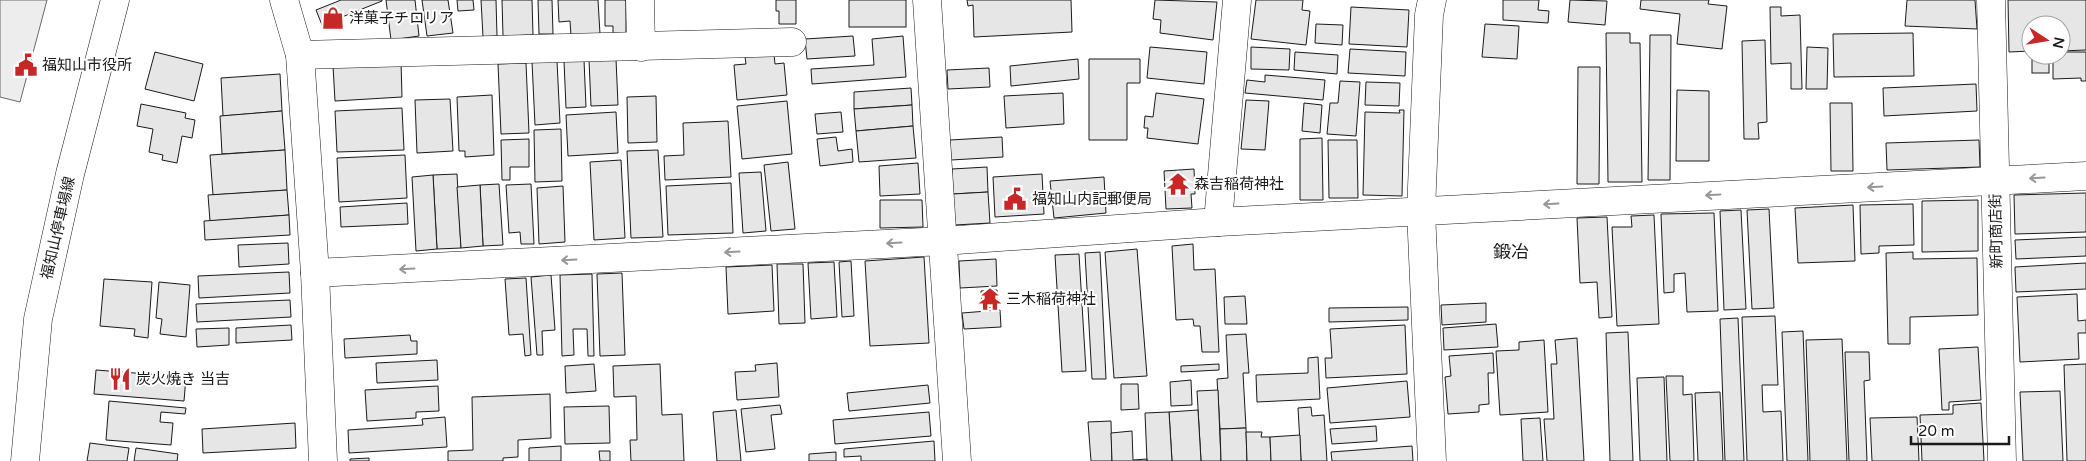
<svg xmlns="http://www.w3.org/2000/svg" width="2086" height="461" font-family="'Varela Round','Noto Sans JP',sans-serif">
<style>
.built{fill:#ededed;stroke:#6a6a6a}
.building{fill:#e6e6e6;stroke:#1a1a1a}
.lines{fill:none;stroke-linecap:round;stroke-linejoin:round}
.minor-casing{stroke:#1a1a1a;stroke-width:29}
.major-casing{stroke:#1a1a1a;stroke-width:29}
.minor{stroke:#fff;stroke-width:28}
.major{stroke:#fff;stroke-width:28}
.oneway{stroke:#989898}
.labels{text-anchor:middle;dominant-baseline:central;stroke-width:4;stroke-linejoin:round;paint-order:stroke}
.poi-label{font-size:15px;fill:#1a1a1a;stroke:#fff;text-anchor:start}
.street-label{font-size:15px;fill:#1a1a1a;stroke:#fff}
.quarter-label{font-size:18px;fill:#1a1a1a;stroke:#fff}
</style>
<rect width="100%" height="100%" fill="#fff"/>
<path class="built" d="M0 0H47L20 102 0 97Z"/>
<g class="building">
<path d="M341 0H382V1L322 25 316 10Z"/>
<path d="M386 0H415L419 36 391 40Z"/>
<path d="M422 0H448L453 33 427 36Z"/>
<path d="M457 0H473L474 10 458 11Z"/>
<path d="M481 0H496L497 36 483 37Z"/>
<path d="M502 0H532L533 35 503 36Z"/>
<path d="M538 0H552L553 34H539Z"/>
<path d="M558 0H598L600 34 571 36 570 21 559 22Z"/>
<path d="M605 0H626V33H613V26H605Z"/>
<path d="M776 0H796V24H779V11H776Z"/>
<rect x="849" y="0" width="57" height="27"/>
<path d="M967 0H1071L1072 32 974 37 973 5 968 6Z"/>
<path d="M1155 0 1217 2 1213 40 1160 33 1161 20 1153 19Z"/>
<path d="M1256 0H1303L1302 10 1310 11 1306 45 1251 39Z"/>
<path d="M1503 0H1539L1538 10 1549 11 1548 23 1503 20Z"/>
<path d="M1570 0 1607 1 1605 25 1568 22Z"/>
<path d="M1641 0H1709L1708 4 1727 6 1722 49 1677 44 1680 14 1640 9Z"/>
<path d="M1907 0H1975L1977 29 1905 26Z"/>
<path d="M2008 0H2086V50L2061 51V25H2031V51L2009 52Z"/>
<path d="M1351 7 1409 10 1407 47 1349 44Z"/>
<path d="M1770 7H1781V16L1800 15 1802 89H1791V63L1771 64Z"/>
<path d="M1316 24 1343 25 1342 45 1315 43Z"/>
<path d="M1485 24 1519 26 1517 59 1482 57Z"/>
<path d="M1606 33H1630V43H1640L1642 182H1608Z"/>
<path d="M1913 33 1914 76 1834 77 1833 34Z"/>
<path d="M1650 35H1671L1670 180H1648Z"/>
<path d="M853 36 855 56 807 59 805 39Z"/>
<path d="M903 36 906 77 812 84 811 69 874 65 872 39Z"/>
<path d="M1765 40 1767 122 1758 123 1759 139H1744L1742 41Z"/>
<path d="M1150 47 1207 52 1204 84 1147 78Z"/>
<path d="M1251 47 1290 49 1289 70 1251 69Z"/>
<path d="M1807 47 1828 48 1827 89H1806Z"/>
<path d="M1350 49 1406 52 1405 76 1348 73Z"/>
<path d="M155 52 203 64 194 101 145 89Z"/>
<path d="M1295 52 1338 55 1337 74 1294 70Z"/>
<path d="M2061 52H2086V81H2081V78L2053 79V55H2061Z"/>
<path d="M774 54 775 64 784 63 787 95 737 100 734 65 746 64 745 57Z"/>
<rect x="2032" y="55" width="17" height="18"/>
<path d="M616 59 618 105 591 106 589 60Z"/>
<path d="M1078 59 1079 79 1011 86 1010 66Z"/>
<path d="M1089 59H1140V83H1127V140H1089Z"/>
<path d="M584 60 586 107 566 108 564 61Z"/>
<path d="M557 61 560 123 535 125 532 62Z"/>
<path d="M401 62 402 97 335 101 333 66Z"/>
<path d="M526 63 529 133 501 134 498 64Z"/>
<path d="M1578 67H1600L1599 184H1577Z"/>
<path d="M989 68 990 87 948 89 947 70Z"/>
<path d="M280 74 282 111 223 116 221 78Z"/>
<path d="M1265 75 1325 80 1323 100 1245 93 1247 80 1265 82Z"/>
<path d="M1340 81 1360 82 1356 136 1327 134 1330 103H1338Z"/>
<path d="M1366 82 1400 83 1399 106 1365 105Z"/>
<path d="M1976 84 1977 111 1884 116 1883 88Z"/>
<path d="M911 88 912 105 854 109V92Z"/>
<path d="M1677 90 1709 91V161H1676Z"/>
<path d="M1063 93 1064 124 1006 128 1004 96Z"/>
<path d="M1156 93 1204 99 1198 144 1147 138 1148 128H1144L1145 116 1153 117Z"/>
<path d="M492 95 494 155 465 157V151H459L457 97Z"/>
<path d="M656 96 657 142 628 143 627 97Z"/>
<path d="M450 99 453 151 417 153 415 100Z"/>
<path d="M1246 100 1269 101 1265 150 1241 149Z"/>
<path d="M787 101 792 154 742 159 737 106Z"/>
<path d="M1304 103 1322 105 1320 133 1302 131Z"/>
<path d="M1830 103H1852L1853 171H1831Z"/>
<path d="M141 104 186 113 185 118 195 120 192 138 182 136 177 163 162 160 163 155 149 152 153 129 137 126Z"/>
<path d="M912 105 913 126 856 131 854 109Z"/>
<path d="M402 108 404 150 337 152 335 111Z"/>
<path d="M1399 110H1404L1402 196 1363 195 1365 112 1400 113Z"/>
<path d="M282 111 285 150 222 154 220 116Z"/>
<path d="M616 112 618 153 568 156 566 115Z"/>
<path d="M841 112 843 132 817 134 815 114Z"/>
<path d="M728 121 731 177 665 180 664 156 684 155 683 123Z"/>
<path d="M913 126 916 158 859 162 856 131Z"/>
<path d="M561 129 562 181 535 182 534 130Z"/>
<path d="M836 137 838 151 852 149 853 162 820 166 817 139Z"/>
<path d="M1002 137 1003 157 951 160 950 140Z"/>
<path d="M1322 138 1323 200H1300V139Z"/>
<path d="M529 139V167H510V180H502L501 140Z"/>
<path d="M1328 140H1357L1358 198H1329Z"/>
<path d="M1979 140 1980 167 1887 170 1886 143Z"/>
<path d="M285 150 287 190 213 195 210 155Z"/>
<path d="M658 150 663 237 631 238 627 151Z"/>
<path d="M405 155 407 198 339 202 337 158Z"/>
<path d="M621 160 625 238 594 240 590 162Z"/>
<path d="M788 162 795 229 771 231 764 165Z"/>
<path d="M918 163 920 194 880 196 879 166Z"/>
<path d="M987 167 988 192 953 194 952 169Z"/>
<path d="M1194 169 1195 194H1191L1192 208 1166 209 1164 171Z"/>
<path d="M761 172 766 231 743 233 739 173Z"/>
<path d="M457 174 461 248 437 249 433 175Z"/>
<path d="M1042 174 1044 214 995 217 993 177Z"/>
<path d="M433 175 437 249 416 251 412 177Z"/>
<path d="M1104 177 1106 213 1054 218 1050 181Z"/>
<path d="M731 183 733 233 668 235 666 186Z"/>
<path d="M499 184 503 245 483 246 480 185Z"/>
<path d="M531 184 534 244H521L520 232 509 233 506 185Z"/>
<path d="M480 185 483 246 461 248 457 187Z"/>
<path d="M563 186 565 242 539 244 537 188Z"/>
<path d="M287 190 289 215 210 221 208 195Z"/>
<path d="M988 192 990 223 955 225 953 194Z"/>
<path d="M2086 193V232L2015 234 2014 195Z"/>
<path d="M880 200H922L923 227 880 228Z"/>
<path d="M1978 200V251L1922 252V201Z"/>
<path d="M407 203 408 224 341 227 340 207Z"/>
<path d="M1913 204 1914 245 1879 246V253L1861 254 1860 205Z"/>
<path d="M1853 205 1855 261 1798 263 1795 208Z"/>
<path d="M1769 209 1774 308 1752 309 1747 210Z"/>
<path d="M1741 210 1746 309 1724 310 1720 211Z"/>
<path d="M1714 213 1718 311 1687 312 1685 273 1674 274V292L1664 293 1661 214Z"/>
<path d="M289 215 290 235 205 240 204 221Z"/>
<path d="M1654 215 1659 324 1617 326 1612 227H1632L1631 216Z"/>
<path d="M1607 217 1612 317 1599 318 1597 282 1580 283 1577 218Z"/>
<path d="M2086 237V256L2016 259 2015 240Z"/>
<path d="M288 243 289 264 239 267 238 245Z"/>
<path d="M1193 244 1194 270 1215 269 1219 352H1202L1200 326H1194L1193 319 1176 320 1172 246Z"/>
<path d="M1137 249 1147 376 1114 378 1105 252Z"/>
<path d="M1100 252 1106 379H1092L1085 253Z"/>
<path d="M1913 252V259L1977 258 1978 315 1910 317V344H1888L1886 253Z"/>
<path d="M1079 254 1086 371 1062 372 1055 255Z"/>
<path d="M924 257 929 343 870 346 865 261Z"/>
<path d="M996 259 997 286 960 288 959 261Z"/>
<path d="M851 261 854 316 842 317 839 262Z"/>
<path d="M834 262 837 317 811 319 808 263Z"/>
<path d="M2086 263V289L2016 292 2015 267Z"/>
<path d="M777 264H803L805 323 779 324Z"/>
<path d="M772 265 774 311 728 314 726 267Z"/>
<path d="M289 272 290 293 199 298 198 276Z"/>
<path d="M622 273 625 355 600 356 597 274Z"/>
<path d="M592 274 594 356H588L587 329H573L574 355 562 356 560 275Z"/>
<path d="M551 275 555 330 542 331 543 355H537L531 277Z"/>
<path d="M526 278 531 355 525 356 523 334 509 335 505 279Z"/>
<path d="M104 279 152 282 148 338 134 336 135 329 100 326Z"/>
<path d="M159 282 190 285 186 337 160 334 162 319 156 318Z"/>
<path d="M997 290 998 307 982 308 981 291Z"/>
<path d="M2077 294 2078 321 2086 320V333H2078L2079 359 2020 362 2017 297Z"/>
<path d="M1245 296 1247 324H1225L1224 297Z"/>
<path d="M290 300 291 317 197 322 196 304Z"/>
<path d="M1486 303V322L1442 325 1441 305Z"/>
<path d="M1408 307V320L1329 322V308Z"/>
<path d="M1000 310 1001 327 964 329 962 313Z"/>
<path d="M1775 316 1778 385H1762L1763 412 1781 411 1783 461H1747L1742 317Z"/>
<path d="M1738 318 1744 461H1725L1720 319Z"/>
<path d="M1496 324 1498 347 1444 350 1443 328Z"/>
<path d="M291 325 292 340 236 343V328Z"/>
<path d="M1405 325 1407 374 1326 378 1325 358H1332L1330 329Z"/>
<path d="M229 328V345L197 347 196 329Z"/>
<path d="M1803 331 1808 461H1787L1782 332Z"/>
<path d="M1628 332 1633 461H1610L1606 333Z"/>
<path d="M1246 334 1249 373H1243L1246 428 1220 429 1217 379 1228 378 1226 335Z"/>
<path d="M410 335 411 341H417V354L345 358 344 339Z"/>
<path d="M1577 338 1584 461H1547L1544 419H1554L1551 364H1557L1555 340Z"/>
<path d="M1842 339 1847 461H1810L1806 340Z"/>
<path d="M1544 340 1548 412 1500 415 1496 351 1519 350V342Z"/>
<path d="M1978 347 1981 400 1949 402V410H1942L1939 349Z"/>
<path d="M1845 352H1869L1870 380 1864 381 1867 461H1849Z"/>
<path d="M1493 353 1494 373H1488L1489 404 1479 405V412L1448 414 1445 377 1451 376 1449 356Z"/>
<path d="M1318 357 1320 399 1257 402 1256 375 1308 373V358Z"/>
<path d="M437 360 438 380 377 383 376 363Z"/>
<path d="M777 363 779 397 737 400 735 372 756 371 755 365Z"/>
<path d="M594 364 596 391 566 393 565 366Z"/>
<path d="M660 364 662 415 682 414 684 461H631L630 440H637L636 396 614 397 613 366Z"/>
<path d="M1219 364V370L1181 372V366Z"/>
<path d="M2086 364V461H2067L2064 365Z"/>
<path d="M96 370 186 377 184 401 94 394Z"/>
<path d="M1666 376H1683V395L1692 394 1694 461H1670Z"/>
<path d="M1664 377 1667 461H1640L1637 378Z"/>
<path d="M1191 380 1192 405 1171 406 1170 382Z"/>
<path d="M1407 381 1410 417 1330 423 1327 388Z"/>
<path d="M1121 384H1138L1139 409 1121 410Z"/>
<path d="M928 385 930 403 849 411 847 393Z"/>
<path d="M438 386 439 411 416 412V418L367 421 365 390Z"/>
<path d="M1218 390 1221 461H1201L1197 391Z"/>
<path d="M2060 391 2063 461H2023L2020 392Z"/>
<path d="M1720 392 1723 461H1698L1695 393Z"/>
<path d="M550 394 551 438 518 440V457L503 458V461H448V451L473 450 472 397Z"/>
<path d="M109 401 186 408 185 414 161 412 160 422 173 423 171 445 106 440Z"/>
<path d="M1981 403 1984 461H1922L1920 415 1953 414V405Z"/>
<path d="M780 405 782 414 771 415 775 449 746 452 741 409Z"/>
<path d="M609 406 610 443 565 444 564 407Z"/>
<path d="M1311 407 1312 416 1324 415 1327 461H1301L1298 408Z"/>
<path d="M736 410 741 461H717L713 412Z"/>
<path d="M1198 410 1201 461H1172L1169 412Z"/>
<path d="M929 412 931 436 835 444 833 420Z"/>
<path d="M1169 412 1172 461H1147L1145 413Z"/>
<path d="M445 417 447 447 349 453 348 430 423 425 422 419Z"/>
<path d="M1917 417 1919 461H1872L1870 418Z"/>
<path d="M1540 418 1543 461H1523L1521 419Z"/>
<path d="M1111 421 1112 461H1091L1088 422Z"/>
<path d="M295 423 296 448 203 453 202 429Z"/>
<path d="M1376 426 1377 441 1332 444 1330 429Z"/>
<path d="M1246 428 1247 461H1221L1220 429Z"/>
<path d="M1132 431 1133 460 1147 459V461H1112L1111 433Z"/>
<path d="M1246 432H1262L1261 437H1270L1271 461H1247Z"/>
<path d="M1300 435 1301 461H1271L1270 437Z"/>
<path d="M934 441 935 461H861V456L844 457V449Z"/>
<path d="M90 443 129 448 127 461H87Z"/>
<path d="M561 446V461H529V448Z"/>
<path d="M1412 446 1413 461H1332L1331 452Z"/>
<path d="M136 448 178 454 177 461H134Z"/>
<path d="M599 451H610V461H600Z"/>
<path d="M836 452V461H809V454Z"/>
<path d="M369 458V461H350V459Z"/>
</g>
<g class="lines">
<defs>
<g id="minor">
<path d="M284 0 300 55 315 273 323 461"/>
<path d="M640 0 641 47"/>
<path d="M927 0 957 461"/>
<path d="M1991 0 2002 461"/>
<path d="M300 55 792 42"/>
<path d="M1218 222 1237 0"/>
<path d="M315 273 943 241 1218 222 2086 176"/>
<path d="M1432 461 1421 211 1429 15 1432 0"/>
</g>
<path id="major" d="M25 461 38 319 70 174 115 0"/>
</defs>
<use href="#minor" class="minor-casing"/>
<use href="#major" class="major-casing"/>
<use href="#minor" class="minor"/>
<use href="#major" class="major"/>
</g>
<defs><path id="oneway-shaft" d="M-6 0H5M1.5-3L5.5 0L1.5 3" fill="none" stroke-width="1.6" stroke-linecap="round" stroke-linejoin="round" transform="scale(1.25)"/></defs>
<g class="oneway">
<use href="#oneway-shaft" transform="translate(2037 178) rotate(177)"/>
<use href="#oneway-shaft" transform="translate(1875 187) rotate(177)"/>
<use href="#oneway-shaft" transform="translate(1713 195) rotate(177)"/>
<use href="#oneway-shaft" transform="translate(1551 204) rotate(177)"/>
<use href="#oneway-shaft" transform="translate(894 243) rotate(177)"/>
<use href="#oneway-shaft" transform="translate(732 252) rotate(177)"/>
<use href="#oneway-shaft" transform="translate(569 260) rotate(177)"/>
<use href="#oneway-shaft" transform="translate(407 269) rotate(177)"/>
</g>
<defs>
<symbol id="shop-bare" viewBox="-9 -9 18 18"><path d="M-5-2.5h2.3a2.7 3.5 0 0 1 5.4 0H5L5.5 6h-11ZM-1.5-2.5h3a1.5 2.3 0 0 0-3 0Z" fill="#c62828" stroke="#fff" stroke-width="2.5" paint-order="stroke"/></symbol>
<symbol id="civic-bare" viewBox="-9 -9 18 18"><path d="M-.6-6.5H3V-4.5H.6V-3L4-1V1h2V6H-6V1h2V-1L-.6-3ZM-1.2 2.5V6h2.4V2.5Z" fill="#c62828" stroke="#fff" stroke-width="2.5" paint-order="stroke"/></symbol>
<symbol id="temple-bare" viewBox="-9 -9 18 18"><path d="M0-6L5-2H3V0L6.5 2.5H4V6H1.5V3h-3V6H-4V2.5H-6.5L-3 0V-2H-5Z" fill="#c62828" stroke="#fff" stroke-width="2.5" paint-order="stroke"/></symbol>
<symbol id="restaurant-bare" viewBox="-9 -9 18 18"><path d="M-5-6h1v4h1v-4h1v4h1v-4h1v5L-1.5 .5V6h-2V.5L-5-1ZM5-6V6H3V1.5H1.5Q1.5-4 5-6Z" fill="#c62828" stroke="#fff" stroke-width="2.5" paint-order="stroke"/></symbol>
</defs>
<g fill-rule="evenodd">
<use href="#shop-bare" x="317" y="2" width="32" height="32"/>
<use href="#civic-bare" x="10" y="49" width="32" height="32"/>
<use href="#temple-bare" x="1162" y="168" width="32" height="32"/>
<use href="#civic-bare" x="999" y="183" width="32" height="32"/>
<use href="#temple-bare" x="974" y="283" width="32" height="32"/>
<use href="#restaurant-bare" x="104" y="363" width="32" height="32"/>
</g>
<g class="labels">
<g class="poi-label">
<text x="349" y="18">洋菓子チロリア</text>
<text x="42" y="65">福知山市役所</text>
<text x="1194" y="184">森吉稲荷神社</text>
<text x="1032" y="199">福知山内記郵便局</text>
<text x="1006" y="299">三木稲荷神社</text>
<text x="136" y="379">炭火焼き 当吉</text>
</g>
<g class="street-label">
<text transform="translate(58 228) rotate(-77)">福知山停車場線</text>
<text transform="translate(1996 231) rotate(-91)">新町商店街</text>
</g>
<g class="quarter-label">
<text x="1511" y="252">鍛冶</text>
</g>
</g>
<g transform="translate(2046 40) rotate(102)"><circle r="24" fill="#ffffff" stroke="#a3a3a3"/>
<path d="M0-4L9 19L0 12L-9 19Z" fill="#c62828"/>
<text y="-8" font-size="14" font-weight="bold" text-anchor="middle" fill="#1a1a1a">N</text>
</g>
<path d="M1911 436v8h98v-8" fill="none" stroke="#1a1a1a" stroke-width="2.5"/>
<text x="1918" y="436" font-size="15" fill="#1a1a1a" stroke="#ffffff" stroke-width="4" paint-order="stroke">20 m</text>
</svg>
